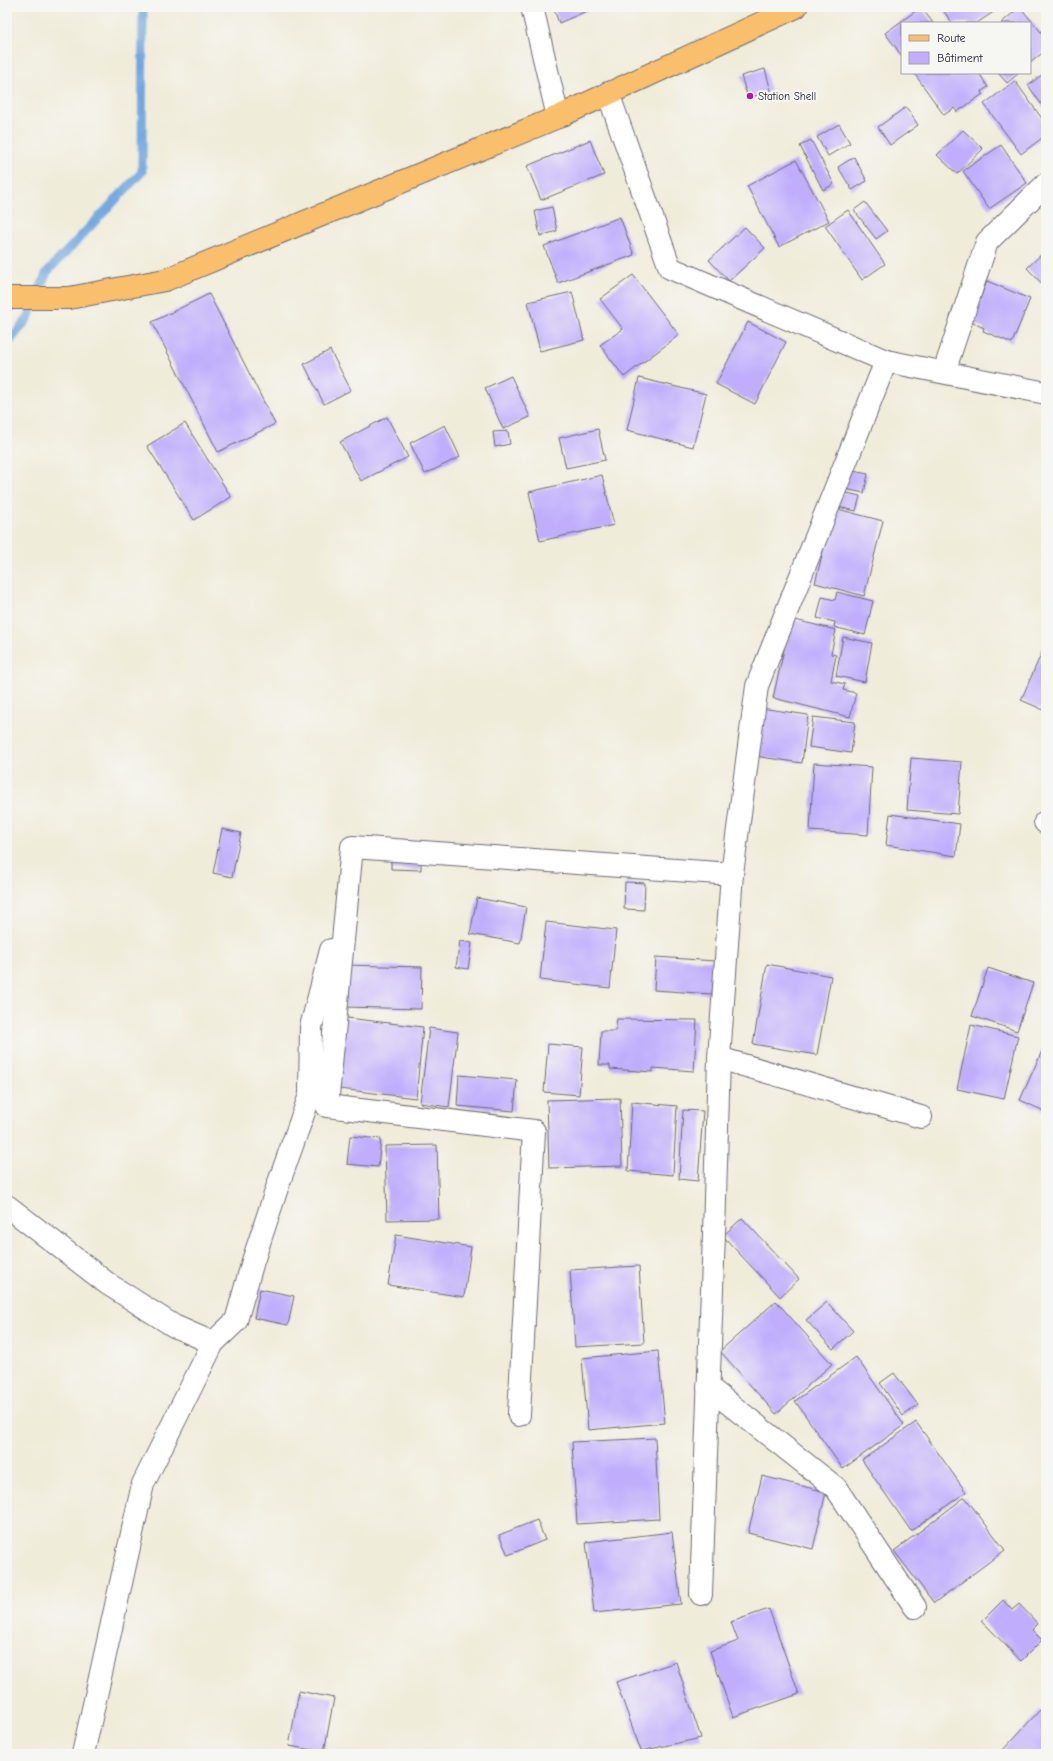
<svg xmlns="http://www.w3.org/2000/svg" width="1053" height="1761" font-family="'Comic Neue',sans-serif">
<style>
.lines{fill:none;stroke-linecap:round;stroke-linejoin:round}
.stream{stroke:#71a6de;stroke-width:9}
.building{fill:#c0aefc}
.street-casing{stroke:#6a6973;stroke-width:24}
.primary-casing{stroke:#6a6973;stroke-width:24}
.street{stroke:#fff;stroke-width:22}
.primary{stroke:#f9bf6d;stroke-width:22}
.poi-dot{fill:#b5179e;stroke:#f6f6f2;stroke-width:1.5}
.labels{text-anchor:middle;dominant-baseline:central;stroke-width:4;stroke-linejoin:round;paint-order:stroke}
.poi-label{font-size:11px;fill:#22223b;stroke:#f6f6f2;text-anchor:start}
</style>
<rect width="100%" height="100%" fill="#f6f6f2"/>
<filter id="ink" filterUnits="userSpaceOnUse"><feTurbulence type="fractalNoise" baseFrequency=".025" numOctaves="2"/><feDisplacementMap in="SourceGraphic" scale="8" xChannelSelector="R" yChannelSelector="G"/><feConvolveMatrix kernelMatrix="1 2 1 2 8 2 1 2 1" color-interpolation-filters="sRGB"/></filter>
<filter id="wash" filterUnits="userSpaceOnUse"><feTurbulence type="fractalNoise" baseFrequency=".012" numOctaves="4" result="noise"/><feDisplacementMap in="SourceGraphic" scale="16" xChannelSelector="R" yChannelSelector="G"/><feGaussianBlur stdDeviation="0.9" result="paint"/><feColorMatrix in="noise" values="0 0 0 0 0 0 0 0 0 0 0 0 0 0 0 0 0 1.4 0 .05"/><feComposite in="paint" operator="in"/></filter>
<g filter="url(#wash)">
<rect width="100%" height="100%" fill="#f0ecda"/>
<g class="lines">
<path class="stream" d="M7 345 28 318 47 272 142 172 143 7"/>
</g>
<g id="blocks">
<g class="building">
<path d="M553 7H596L559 23Z"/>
<path d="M921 7 933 23H902V56L885 33Z"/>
<path d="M941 7H996L998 9 977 23H952Z"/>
<path d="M1020 7 1046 38V50L1030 63V23H1001Z"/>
<path d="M765 69 771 91 748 98 741 76Z"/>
<path d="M1046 72V111L1028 85Z"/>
<path d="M914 73H979L988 87 982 91 983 94 957 112 954 108 944 115Z"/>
<path d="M998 73H1019L1007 83Z"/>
<path d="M1015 81 1046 124V135L1021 154 984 104Z"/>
<path d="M906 107 918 125 890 145 878 127Z"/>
<path d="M839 124 850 143 828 156 817 137Z"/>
<path d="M963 130 983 149 957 174 937 155Z"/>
<path d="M590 140 604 175 541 200 527 166Z"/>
<path d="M811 140 834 184 823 190 800 146Z"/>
<path d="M1001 145 1027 183 989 209 963 171Z"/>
<path d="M854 157 867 181 852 190 838 167Z"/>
<path d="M796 160 829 221 779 247 747 186Z"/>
<path d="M865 202 887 231 876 239 854 210Z"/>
<path d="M552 207 557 231 540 236 535 211Z"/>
<path d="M848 210 885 264 862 280 825 226Z"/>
<path d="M620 217 634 255 558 283 544 246Z"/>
<path d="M745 227 765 248 729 281 709 260Z"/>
<path d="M1046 250V288L1027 268Z"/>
<path d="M633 275 679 335 624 377 600 345 623 329 600 299Z"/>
<path d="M987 281 1030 299 1012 343 983 331 984 328 971 322Z"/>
<path d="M572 292 584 340 540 351 528 302Z"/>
<path d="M209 294 275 424 218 452 152 322Z"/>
<path d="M748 322 786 342 755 404 716 384Z"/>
<path d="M330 350 351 390 324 404 304 364Z"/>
<path d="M511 376 530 417 503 429 485 388Z"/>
<path d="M639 378 706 394 693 447 627 430Z"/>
<path d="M387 417 408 457 361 481 340 442Z"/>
<path d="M185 423 231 497 194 520 147 446Z"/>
<path d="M445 425 460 457 425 474 410 443Z"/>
<path d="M598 429 605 460 566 468 559 438Z"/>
<path d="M508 431 510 444 495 447 493 432Z"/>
<path d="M848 470 868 474 864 493 845 489Z"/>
<path d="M602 475 614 525 540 541 529 492Z"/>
<path d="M838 491 860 496 856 511 834 506Z"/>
<path d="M834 508 883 521 864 596 815 583Z"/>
<path d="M837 592 873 601 865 635 834 627 835 622 817 618 822 597 835 600Z"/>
<path d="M791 619 836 630 831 654 836 655 831 681 845 684 843 690 856 693 850 717 773 698Z"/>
<path d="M843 637 872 643 865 682 836 676Z"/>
<path d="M1046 643V711L1021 700Z"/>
<path d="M761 708 808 715 802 763 754 756Z"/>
<path d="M813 717 855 722 851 753 809 747Z"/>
<path d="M911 758 962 762 958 814 907 810Z"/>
<path d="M814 763 872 767 868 835 810 831Z"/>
<path d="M890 814 960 824 956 856 886 845Z"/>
<path d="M222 829 241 833 232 877 213 873Z"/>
<path d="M391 855 421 856V870L391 869Z"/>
<path d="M625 882 645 883 644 910 624 909Z"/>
<path d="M477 898 526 907 520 943 470 934Z"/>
<path d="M546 922 616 930 610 988 540 980Z"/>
<path d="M460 941 472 943 468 969 456 967Z"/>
<path d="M656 957 715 961 712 994 654 990Z"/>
<path d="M767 964 831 976 817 1055 753 1044Z"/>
<path d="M344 965 422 967 421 1009 344 1007Z"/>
<path d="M988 968 1033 983 1017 1031 972 1016Z"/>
<path d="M339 1017 423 1027 416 1098 331 1088Z"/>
<path d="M617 1019 697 1020 694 1071 653 1068V1072L610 1069V1065H599L601 1031H615Z"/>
<path d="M971 1025 1018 1036 1004 1099 957 1089Z"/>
<path d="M429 1028 458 1032 449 1107 420 1103Z"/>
<path d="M1046 1042V1112L1020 1100Z"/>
<path d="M548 1044 583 1047 579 1095 544 1092Z"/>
<path d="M459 1075 517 1080 514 1111 457 1106Z"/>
<path d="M620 1098 622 1166 549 1168 547 1100Z"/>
<path d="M632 1102 677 1106 673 1175 628 1171Z"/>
<path d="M683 1110 703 1111 698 1181 679 1179Z"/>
<path d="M350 1136 381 1139 378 1167 347 1164Z"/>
<path d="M437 1145 439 1219 387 1220 385 1146Z"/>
<path d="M742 1218 799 1279 780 1297 723 1236Z"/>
<path d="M396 1235 471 1247 464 1297 388 1285Z"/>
<path d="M639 1266 644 1343 575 1347 570 1270Z"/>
<path d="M260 1289 294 1296 288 1325 254 1318Z"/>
<path d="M776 1301 832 1364 776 1414 720 1351Z"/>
<path d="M827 1302 853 1331 833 1349 806 1320Z"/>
<path d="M658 1351 665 1423 588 1430 582 1358Z"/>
<path d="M856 1357 904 1425 843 1469 795 1401Z"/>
<path d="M894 1373 918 1405 903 1416 880 1383Z"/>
<path d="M916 1422 966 1492 911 1531 862 1460Z"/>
<path d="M655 1438 659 1519 577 1524 572 1442Z"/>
<path d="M762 1476 826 1492 813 1549 748 1533Z"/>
<path d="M965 1497 1005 1550 934 1603 894 1551Z"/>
<path d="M537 1520 545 1540 508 1555 499 1535Z"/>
<path d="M672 1532 681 1604 594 1613 586 1542Z"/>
<path d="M1003 1600 1012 1610 1019 1604 1038 1624 1032 1630 1042 1640 1021 1661 982 1621Z"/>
<path d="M769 1609 799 1694 733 1717 710 1651 738 1641 731 1622Z"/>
<path d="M676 1662 701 1738 641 1751 616 1682Z"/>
<path d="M299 1691 334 1698 324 1752 289 1746Z"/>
<path d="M1040 1710 1046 1716V1754H1001L1000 1753Z"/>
</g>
</g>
</g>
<g filter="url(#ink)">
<use href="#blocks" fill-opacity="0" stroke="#6a6973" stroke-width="1"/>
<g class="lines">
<defs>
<g id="street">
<path d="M532 7 558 117"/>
<path d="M608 93 670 268 886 361 1046 393"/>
<path d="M944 372 987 242 1046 184"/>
<path d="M1045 822 1046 823"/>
<path d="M719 1058 921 1117"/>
<path d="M7 1206 108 1284 174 1326 213 1343"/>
<path d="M708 1387 836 1488 915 1607"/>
<path d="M519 1415 534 1131 327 1106 352 847 732 874"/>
<path d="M701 1594 714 1234 719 1058 732 874 757 686 886 361"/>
<path d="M83 1754 143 1484 213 1343 236 1321 253 1261 278 1185 310 1095 311 1027 331 950"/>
</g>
<path id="primary" d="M7 298H69L165 280 558 117 796 7"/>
</defs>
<use href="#street" class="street-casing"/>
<use href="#primary" class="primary-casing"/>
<use href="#street" class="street"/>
<use href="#primary" class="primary"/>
</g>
</g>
<circle class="poi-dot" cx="750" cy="96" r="4"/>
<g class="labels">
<g class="poi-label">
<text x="758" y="96">Station Shell</text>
</g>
</g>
<rect width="1053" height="1761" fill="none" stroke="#f6f6f2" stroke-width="24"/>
<rect x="901" y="22" width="130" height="52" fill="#f6f6f2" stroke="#a1a1a9"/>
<rect x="909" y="35" width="20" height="6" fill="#f9bf6d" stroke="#a1a1a9"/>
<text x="937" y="42" font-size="12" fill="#22223b">Route</text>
<rect x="909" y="52" width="20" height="12" fill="#c0aefc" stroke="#a1a1a9"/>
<text x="937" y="62" font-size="12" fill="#22223b">Bâtiment</text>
</svg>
